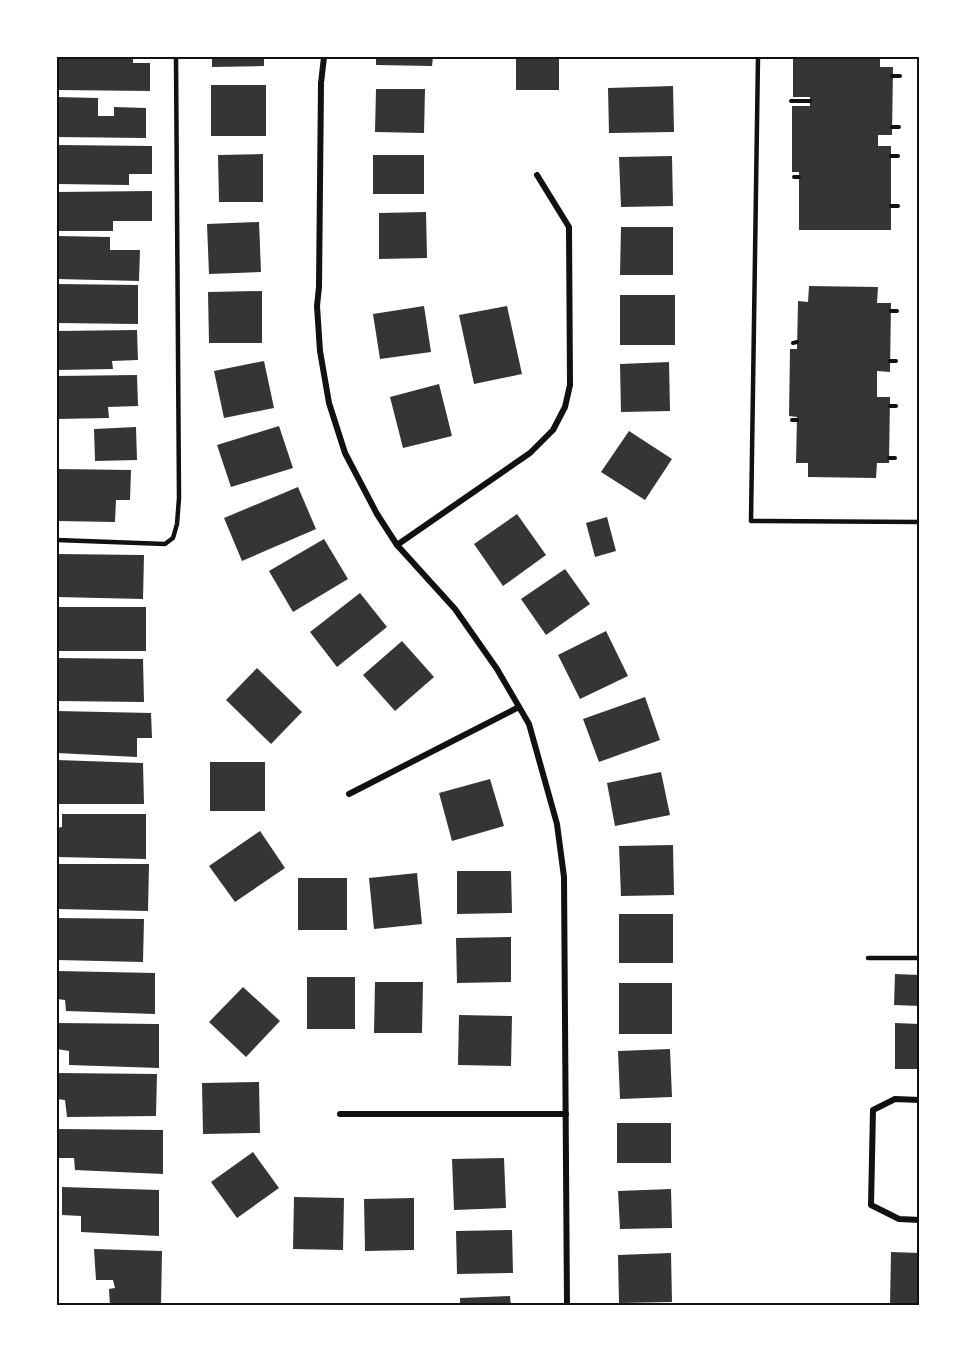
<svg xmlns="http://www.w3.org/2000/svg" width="977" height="1363" font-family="Barlow,sans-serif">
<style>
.building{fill:#353535}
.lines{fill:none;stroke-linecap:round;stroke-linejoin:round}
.path{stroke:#111;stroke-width:4}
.service{stroke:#111;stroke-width:4.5}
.minor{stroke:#111;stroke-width:6}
.neatline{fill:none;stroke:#111;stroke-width:2}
</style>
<rect width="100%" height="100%" fill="#fff"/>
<g class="building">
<path d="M57 57H133V63H150V91L57 90Z"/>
<path d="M212 57H264V66L212 67Z"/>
<path d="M376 57H433L432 66 376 65Z"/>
<rect x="516" y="57" width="43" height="33"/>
<path d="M793 57H880V67H893L892 135H878V146H891V230H799V172H792V106H810V97H793Z"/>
<rect x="211" y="85" width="55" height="51"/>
<path d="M673 86 674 132 609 133 608 88Z"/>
<path d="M376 89H425L424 133 375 132Z"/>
<path d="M57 97 98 98V116H114V107L146 108V138L57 137Z"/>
<path d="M57 145 152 146V174H129V185L57 184Z"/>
<path d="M263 154V202H219L218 155Z"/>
<rect x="373" y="155" width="51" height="39"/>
<path d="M672 156 673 206 621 207 619 157Z"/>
<path d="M152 191V221H113V231H57V192Z"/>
<path d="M426 212 427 258 379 259V213Z"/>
<path d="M259 222 261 272 209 274 207 224Z"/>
<path d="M621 227H673V275H620Z"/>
<path d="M57 236 110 237V250H140L139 281 57 279Z"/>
<path d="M57 284 138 285V324L57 323Z"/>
<path d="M809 286 878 287 877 303H891L890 372 877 371V397H890L889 463H877L876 478 808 477V463H796L797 417 789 416 790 349H797L798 301 808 302Z"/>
<path d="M262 291V343H209L208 292Z"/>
<rect x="620" y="295" width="55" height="50"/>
<path d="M424 306 431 352 380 359 373 314Z"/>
<path d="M507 306 522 374 474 384 459 315Z"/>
<path d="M137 330 138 360 112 361 113 369 57 370V331Z"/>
<path d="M264 361 274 408 224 418 214 371Z"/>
<path d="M669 362 670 411 621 412 620 364Z"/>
<path d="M137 375 138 406 108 407 109 418 57 419V376Z"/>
<path d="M439 384 452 436 403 448 390 397Z"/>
<path d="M279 426 293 468 231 487 217 445Z"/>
<path d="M136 427 137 460 95 461 94 429Z"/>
<path d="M629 431 672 459 645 500 601 472Z"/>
<path d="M57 469 131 470 130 500H116L115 522 57 521Z"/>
<path d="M298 487 316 529 242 561 224 518Z"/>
<path d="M517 514 546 555 503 586 474 544Z"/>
<path d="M607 517 616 551 595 557 586 523Z"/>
<path d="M324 539 348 579 293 612 269 571Z"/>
<path d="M57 554 144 555 143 599 57 597Z"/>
<path d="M565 569 590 604 546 635 521 599Z"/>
<path d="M360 593 387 627 337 667 310 632Z"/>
<path d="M57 607H146V651H58Z"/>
<path d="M606 631 628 676 580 699 558 655Z"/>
<path d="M402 641 434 677 395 711 363 675Z"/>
<path d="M57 658 143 659 144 702 57 701Z"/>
<path d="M257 668 302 712 271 744 226 700Z"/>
<path d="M645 697 660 740 599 762 583 719Z"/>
<path d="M57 711 151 713 152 738H137V757L57 753Z"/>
<path d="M57 760 143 763 144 804H58L59 791H57Z"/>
<rect x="210" y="762" width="55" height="49"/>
<path d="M661 772 670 815 615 826 607 783Z"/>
<path d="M490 779 504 826 452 841 439 793Z"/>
<path d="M62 814H146V859L57 857V828L62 827Z"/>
<path d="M260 831 285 868 235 902 209 866Z"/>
<path d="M673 845 674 895 621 896 619 846Z"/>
<path d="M57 864H149L148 911 57 909Z"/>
<path d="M457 871H511L512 913 457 914Z"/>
<path d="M417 873 422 924 374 929 369 878Z"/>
<rect x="298" y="878" width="49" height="52"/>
<rect x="619" y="914" width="54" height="49"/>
<path d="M57 918 144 919 143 962 57 960Z"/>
<path d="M511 937V982L457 983 456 938Z"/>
<path d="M57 971 155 973V1014L66 1011 65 1000 57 999Z"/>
<path d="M895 974 920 975V1006L894 1005Z"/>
<rect x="307" y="977" width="48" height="52"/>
<path d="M375 982H423L422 1033H374Z"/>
<rect x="619" y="983" width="53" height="51"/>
<path d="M243 987 280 1021 246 1057 209 1022Z"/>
<path d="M459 1015 512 1016 511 1066 458 1065Z"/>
<path d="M57 1023 159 1024V1068L69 1065V1051L57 1049Z"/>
<path d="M895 1023 920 1024V1069H895Z"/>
<path d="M670 1049 672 1097 620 1099 618 1051Z"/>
<path d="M57 1073 157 1074 156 1116 67 1117 65 1100 57 1099Z"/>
<path d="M259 1082 260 1133 203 1134 202 1083Z"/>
<rect x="617" y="1123" width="54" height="40"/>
<path d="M57 1129 163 1130V1174L75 1170 74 1158H58Z"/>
<path d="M253 1152 279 1188 237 1218 211 1182Z"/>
<path d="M504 1158 506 1208 454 1210 452 1159Z"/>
<path d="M62 1187 159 1190V1236L81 1232V1216L62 1215Z"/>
<path d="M671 1189 672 1228 620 1229 618 1191Z"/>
<path d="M294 1197 344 1198 343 1250 293 1249Z"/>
<path d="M414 1198V1250L365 1251 364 1199Z"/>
<path d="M512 1230 513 1273 457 1274 456 1231Z"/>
<path d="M94 1249 162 1251 161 1306H110L109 1289 115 1288 113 1280H96Z"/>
<path d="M891 1252 920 1253V1306H890Z"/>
<path d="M671 1253 672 1302 619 1303 618 1255Z"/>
<path d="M510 1296 511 1306H460V1298Z"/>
</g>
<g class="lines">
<g class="path">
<path d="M892 76H900"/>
<path d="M791 101H810"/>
<path d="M892 127H899"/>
<path d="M891 156H898"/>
<path d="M794 177H799"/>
<path d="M891 206H898"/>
<path d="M891 311H897"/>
<path d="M793 343 797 342"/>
<path d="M890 361H896"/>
<path d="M890 406H896"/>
<path d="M792 420H797"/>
<path d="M889 458H895"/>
</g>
<g class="service">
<path d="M758 57 751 521 920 522"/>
<path d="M57 540 165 544 173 538 177 524 179 498 176 57"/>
<path d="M868 958H920"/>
</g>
<g class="minor">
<path d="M324 57 321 83 319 287 317 306 320 351 329 403 345 453 377 514 397 545 455 609 497 669 529 724 557 824 564 877 567 1306"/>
<path d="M397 545 530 453 553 430 565 407 570 385 569 227 537 175"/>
<path d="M349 794 519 707"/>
<path d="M920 1100 895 1099 873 1110 871 1205 899 1219 920 1220"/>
<path d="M340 1114H566"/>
</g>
</g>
<rect width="977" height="1363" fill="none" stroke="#ffffff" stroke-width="117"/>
<rect x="58" y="58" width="860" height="1246" class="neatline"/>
</svg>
